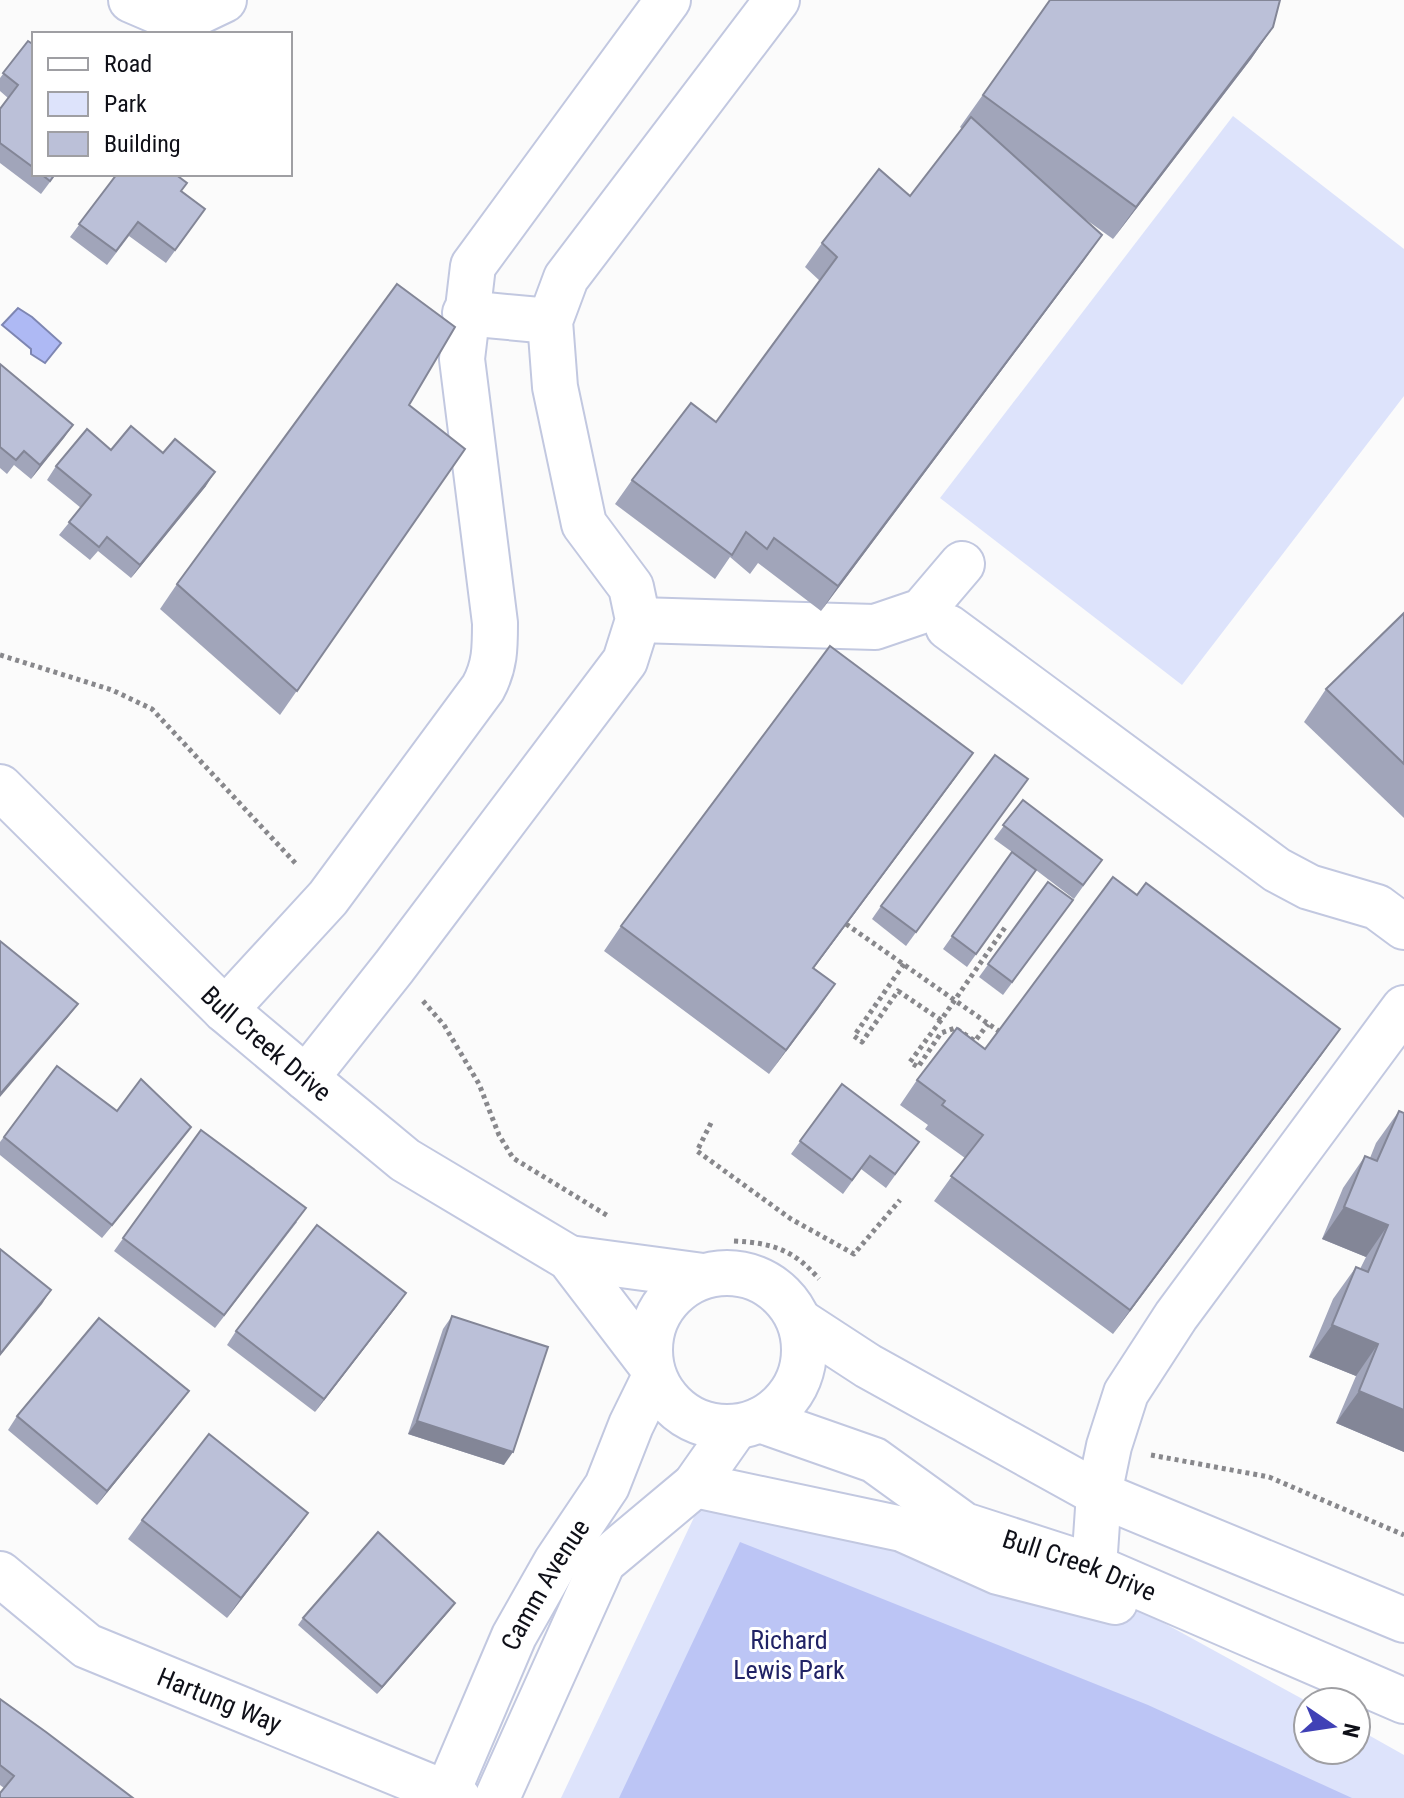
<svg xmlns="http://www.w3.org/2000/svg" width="1404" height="1798" font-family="'Roboto Condensed',sans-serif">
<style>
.green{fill:#dde3fb}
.forest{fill:#bcc5f5}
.water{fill:#aeb9f4;stroke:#7e86b2;stroke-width:2}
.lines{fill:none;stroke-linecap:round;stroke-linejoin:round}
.minor-casing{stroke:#c2c8e0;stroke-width:48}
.major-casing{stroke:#c2c8e0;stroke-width:48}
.path{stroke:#88888c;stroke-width:5;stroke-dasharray:4 4;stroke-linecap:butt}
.minor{stroke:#fff;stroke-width:44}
.major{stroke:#fff;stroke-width:44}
.wall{fill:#a1a5ba}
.shaded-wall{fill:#838697}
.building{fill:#bbc0d8;stroke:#838697;stroke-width:2}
.labels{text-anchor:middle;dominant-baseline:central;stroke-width:6;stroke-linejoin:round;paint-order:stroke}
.street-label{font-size:26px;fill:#0f1018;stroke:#fff}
.park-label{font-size:26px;fill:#212366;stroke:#fff}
</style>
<rect width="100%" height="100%" fill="#fbfbfb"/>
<g class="green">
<path d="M1233 116 1404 249V396L1182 685 940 498Z"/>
<path d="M697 1511 965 1514 1308 1702V1750H1356V1728L1404 1755V1798H561Z"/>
</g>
<path class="forest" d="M740 1542 1148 1705 1352 1798H619Z"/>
<path class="water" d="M18 308 32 317 61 343 45 363 31 354V349L2 325Z"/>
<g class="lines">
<defs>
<g id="minor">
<path d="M131 0 180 21 224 0"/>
<path d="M465 313 550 321"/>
<path d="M638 620 875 627 922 611 962 564"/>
<path d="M948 627 1277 870 1309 887 1377 907 1404 927"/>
<path d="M225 1010 328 898 483 688C495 666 495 648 495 623L462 359 473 266 668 0"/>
<path d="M306 1078 394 967 625 661 638 620 631 587 584 524 555 387 550 321 566 278 777 0"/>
<path d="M1094 1567 1099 1494 1109 1446 1126 1393 1176 1316 1404 1008"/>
<path id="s1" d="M0 1574 87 1646 458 1798"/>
<path id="s2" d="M445 1798 514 1636 556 1562 607 1486 631 1425 654 1378"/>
<path d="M497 1798 603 1562 695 1485 735 1428"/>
</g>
<g id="major">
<path id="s3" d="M0 787 225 1010 306 1078 405 1160 569 1258 650 1364"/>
<path d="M569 1258 703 1276"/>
<circle cx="727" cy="1350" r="77"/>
<path d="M799 1321 868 1366 1099 1494 1404 1620"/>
<path id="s4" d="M760 1420 874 1460 964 1525 1094 1567 1404 1701"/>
<path d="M695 1485 902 1529 998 1572 1115 1602"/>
</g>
</defs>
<use href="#minor" class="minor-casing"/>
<use href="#major" class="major-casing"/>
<g class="path">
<path d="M0 655 112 690 152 709 298 866"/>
<path d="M846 924 1000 1032"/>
<path d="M904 964 854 1036 862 1042 898 991 941 1020 1006 926"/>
<path d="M423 1001 444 1025 479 1084 499 1135 513 1158 608 1216"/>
<path d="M941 1020 910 1062 918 1067 941 1033 955 1028 975 1041 988 1024"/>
<path d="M711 1123 697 1151 791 1219 854 1254 900 1200"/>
<path d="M734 1241C773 1243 794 1250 819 1279"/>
<path d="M1151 1455 1269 1477 1404 1535"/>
</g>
<use href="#minor" class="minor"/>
<use href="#major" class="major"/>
</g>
<g class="wall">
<path d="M1050 0 1273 27 1251 59 1113 239 1081 216 1085 259 821 611 758 563 750 574 730 557 715 579 615 504 632 480 716 422 820 281 805 267 822 243 910 196 962 129 960 127Z"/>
<path d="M28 41 34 45V174H56L41 194 0 163V109L8 98 0 91V78Z"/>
<path d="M117 174 181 191 196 222 166 263 129 236 107 265 70 237Z"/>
<path d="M0 364 73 425 31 479 14 465 7 474 0 468Z"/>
<path d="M409 405 465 449 280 715 160 609 177 584Z"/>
<path d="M111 450 163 453 206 486 131 578 98 551 90 560 59 535 81 508 47 480 56 466Z"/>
<path d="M1404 613V818L1304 722 1326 689Z"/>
<path d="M956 777 814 968 835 984 769 1074 604 951 621 926Z"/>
<path d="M1028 779 906 946 872 919 881 906Z"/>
<path d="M1023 800 1102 860 1074 899 1036 870 967 967 943 949 1012 852 994 839Z"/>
<path d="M1048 882 1073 900 1003 995 979 977Z"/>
<path d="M985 1049 1323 1053 1113 1334 934 1201 965 1158 925 1129 928 1125 900 1105 917 1080Z"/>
<path d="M57 1066 117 1111 181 1140 102 1238 0 1155V1142Z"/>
<path d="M842 1084 919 1142 886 1188 861 1169 843 1194 791 1154Z"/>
<path d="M1399 1111 1404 1452 1336 1423 1356 1376 1309 1357 1333 1299 1356 1267 1360 1269 1366 1257 1322 1239 1343 1188 1365 1156 1370 1158 1376 1143Z"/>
<path d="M201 1130 297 1222 215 1328 114 1251Z"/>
<path d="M397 1306 315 1412 227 1345 236 1331Z"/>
<path d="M452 1316 504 1465 408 1434 443 1329Z"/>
<path d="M179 1404 97 1505 8 1430 17 1416Z"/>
<path d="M308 1513 294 1532 227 1618 128 1539 142 1520Z"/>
<path d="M450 1610 377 1694 298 1625 303 1618Z"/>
<path d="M0 1699 46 1732 4 1788 0 1785Z"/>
</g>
<g class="shaded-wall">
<path d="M1273 27 1251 59 1113 239 1136 207Z"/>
<path d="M1102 235 1085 259 821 611 838 586Z"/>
<path d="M73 425 64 438 31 479 40 465Z"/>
<path d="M215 472 206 486 131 578 140 565Z"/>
<path d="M973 753 956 777 796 992 813 968Z"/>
<path d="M835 984 818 1009 769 1074 786 1050Z"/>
<path d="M78 1004 68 1017 0 1097V1094Z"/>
<path d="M1340 1029 1323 1053 1113 1334 1130 1310Z"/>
<path d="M191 1127 181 1140 102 1238 112 1225Z"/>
<path d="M1344 1207 1388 1225 1366 1257 1322 1239Z"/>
<path d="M51 1290 42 1304 0 1356V1354Z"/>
<path d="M406 1293 397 1306 315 1412 324 1399Z"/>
<path d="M1332 1325 1378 1344 1356 1376 1309 1357Z"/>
<path d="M189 1391 179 1404 97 1505 107 1491Z"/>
<path d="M1359 1391 1404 1410V1452L1336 1423Z"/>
<path d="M417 1421 513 1452 504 1465 408 1434Z"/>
<path d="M308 1513 294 1532 227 1618 241 1598Z"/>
<path d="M455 1603 450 1610 377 1694 382 1687Z"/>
</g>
<g class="building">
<path d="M1050 0H1280L1273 27 1136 207 983 95Z"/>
<path d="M28 41 34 45V168L0 143V109L18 85 3 73Z"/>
<path d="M971 117 1102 235 838 586 774 538 767 549 746 532 732 555 632 480 691 403 716 422 837 257 822 243 879 169 910 196Z"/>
<path d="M41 174H55L50 181Z"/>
<path d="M117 174H175L187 183 181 191 205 209 175 250 138 222 116 251 79 224Z"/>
<path d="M397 284 455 327 409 405 465 449 297 691 177 584Z"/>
<path d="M0 364 73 425 40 465 24 451 16 460 0 447Z"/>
<path d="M131 426 163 453 175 439 215 472 140 565 107 537 99 547 69 522 91 495 56 466 87 429 111 450Z"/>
<path d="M1404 613V764L1326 689Z"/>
<path d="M830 646 973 753 813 968 835 984 786 1050 621 926Z"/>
<path d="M995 755 1028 779 916 932 881 906Z"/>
<path d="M1023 800 1102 860 1083 885 1003 825Z"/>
<path d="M1012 852 1036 870 976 954 952 936Z"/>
<path d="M1113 877 1137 895 1146 883 1340 1029 1130 1310 951 1176 983 1135 942 1105 945 1101 917 1080 957 1028 985 1049Z"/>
<path d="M1048 882 1073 900 1012 982 988 964Z"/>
<path d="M0 941 78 1004 0 1094Z"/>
<path d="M57 1066 117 1111 141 1079 191 1127 112 1225 4 1137Z"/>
<path d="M842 1084 919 1142 895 1174 870 1156 852 1180 800 1141Z"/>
<path d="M1399 1111 1404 1113V1410L1359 1391 1378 1344 1332 1325 1356 1267 1368 1272 1388 1225 1344 1207 1365 1156 1377 1161Z"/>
<path d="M201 1130 306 1208 224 1315 123 1238Z"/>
<path d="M317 1225 406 1293 324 1399 236 1331Z"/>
<path d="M0 1249 51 1290 0 1354Z"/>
<path d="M452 1316 548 1347 513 1452 417 1421Z"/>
<path d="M99 1318 189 1391 107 1491 17 1416Z"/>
<path d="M209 1434 308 1513 241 1598 142 1520Z"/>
<path d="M378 1532 455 1603 382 1687 303 1618Z"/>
<path d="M0 1699 46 1732 133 1798H0V1793L14 1776 0 1765Z"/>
</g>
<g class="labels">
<g class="street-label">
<text stroke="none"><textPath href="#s3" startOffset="370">Bull Creek Drive</textPath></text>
<text stroke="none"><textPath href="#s4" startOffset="354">Bull Creek Drive</textPath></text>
<text stroke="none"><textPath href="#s2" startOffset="236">Camm Avenue</textPath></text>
<text stroke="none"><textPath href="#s1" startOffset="256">Hartung Way</textPath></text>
</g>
<g class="park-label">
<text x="789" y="1640">Richard<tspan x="789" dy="30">Lewis Park</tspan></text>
</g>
</g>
<rect x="32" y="32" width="260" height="144" fill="#ffffff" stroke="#9f9fa3" stroke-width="2"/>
<rect x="48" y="58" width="40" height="12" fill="#ffffff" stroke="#9f9fa3" stroke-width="2"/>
<text x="104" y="72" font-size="24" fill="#0f1018">Road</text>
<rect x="48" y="92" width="40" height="24" fill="#dde3fb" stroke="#9f9fa3" stroke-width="2"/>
<text x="104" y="112" font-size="24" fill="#0f1018">Park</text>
<rect x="48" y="132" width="40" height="24" fill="#bbc0d8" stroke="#9f9fa3" stroke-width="2"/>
<text x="104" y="152" font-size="24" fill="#0f1018">Building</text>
<g transform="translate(1332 1726) rotate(103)"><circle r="38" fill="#ffffff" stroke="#9f9fa3" stroke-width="2"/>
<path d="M0-6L14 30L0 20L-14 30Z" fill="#4041b6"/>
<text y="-12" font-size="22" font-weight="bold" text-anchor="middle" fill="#0f1018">N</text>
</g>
</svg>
